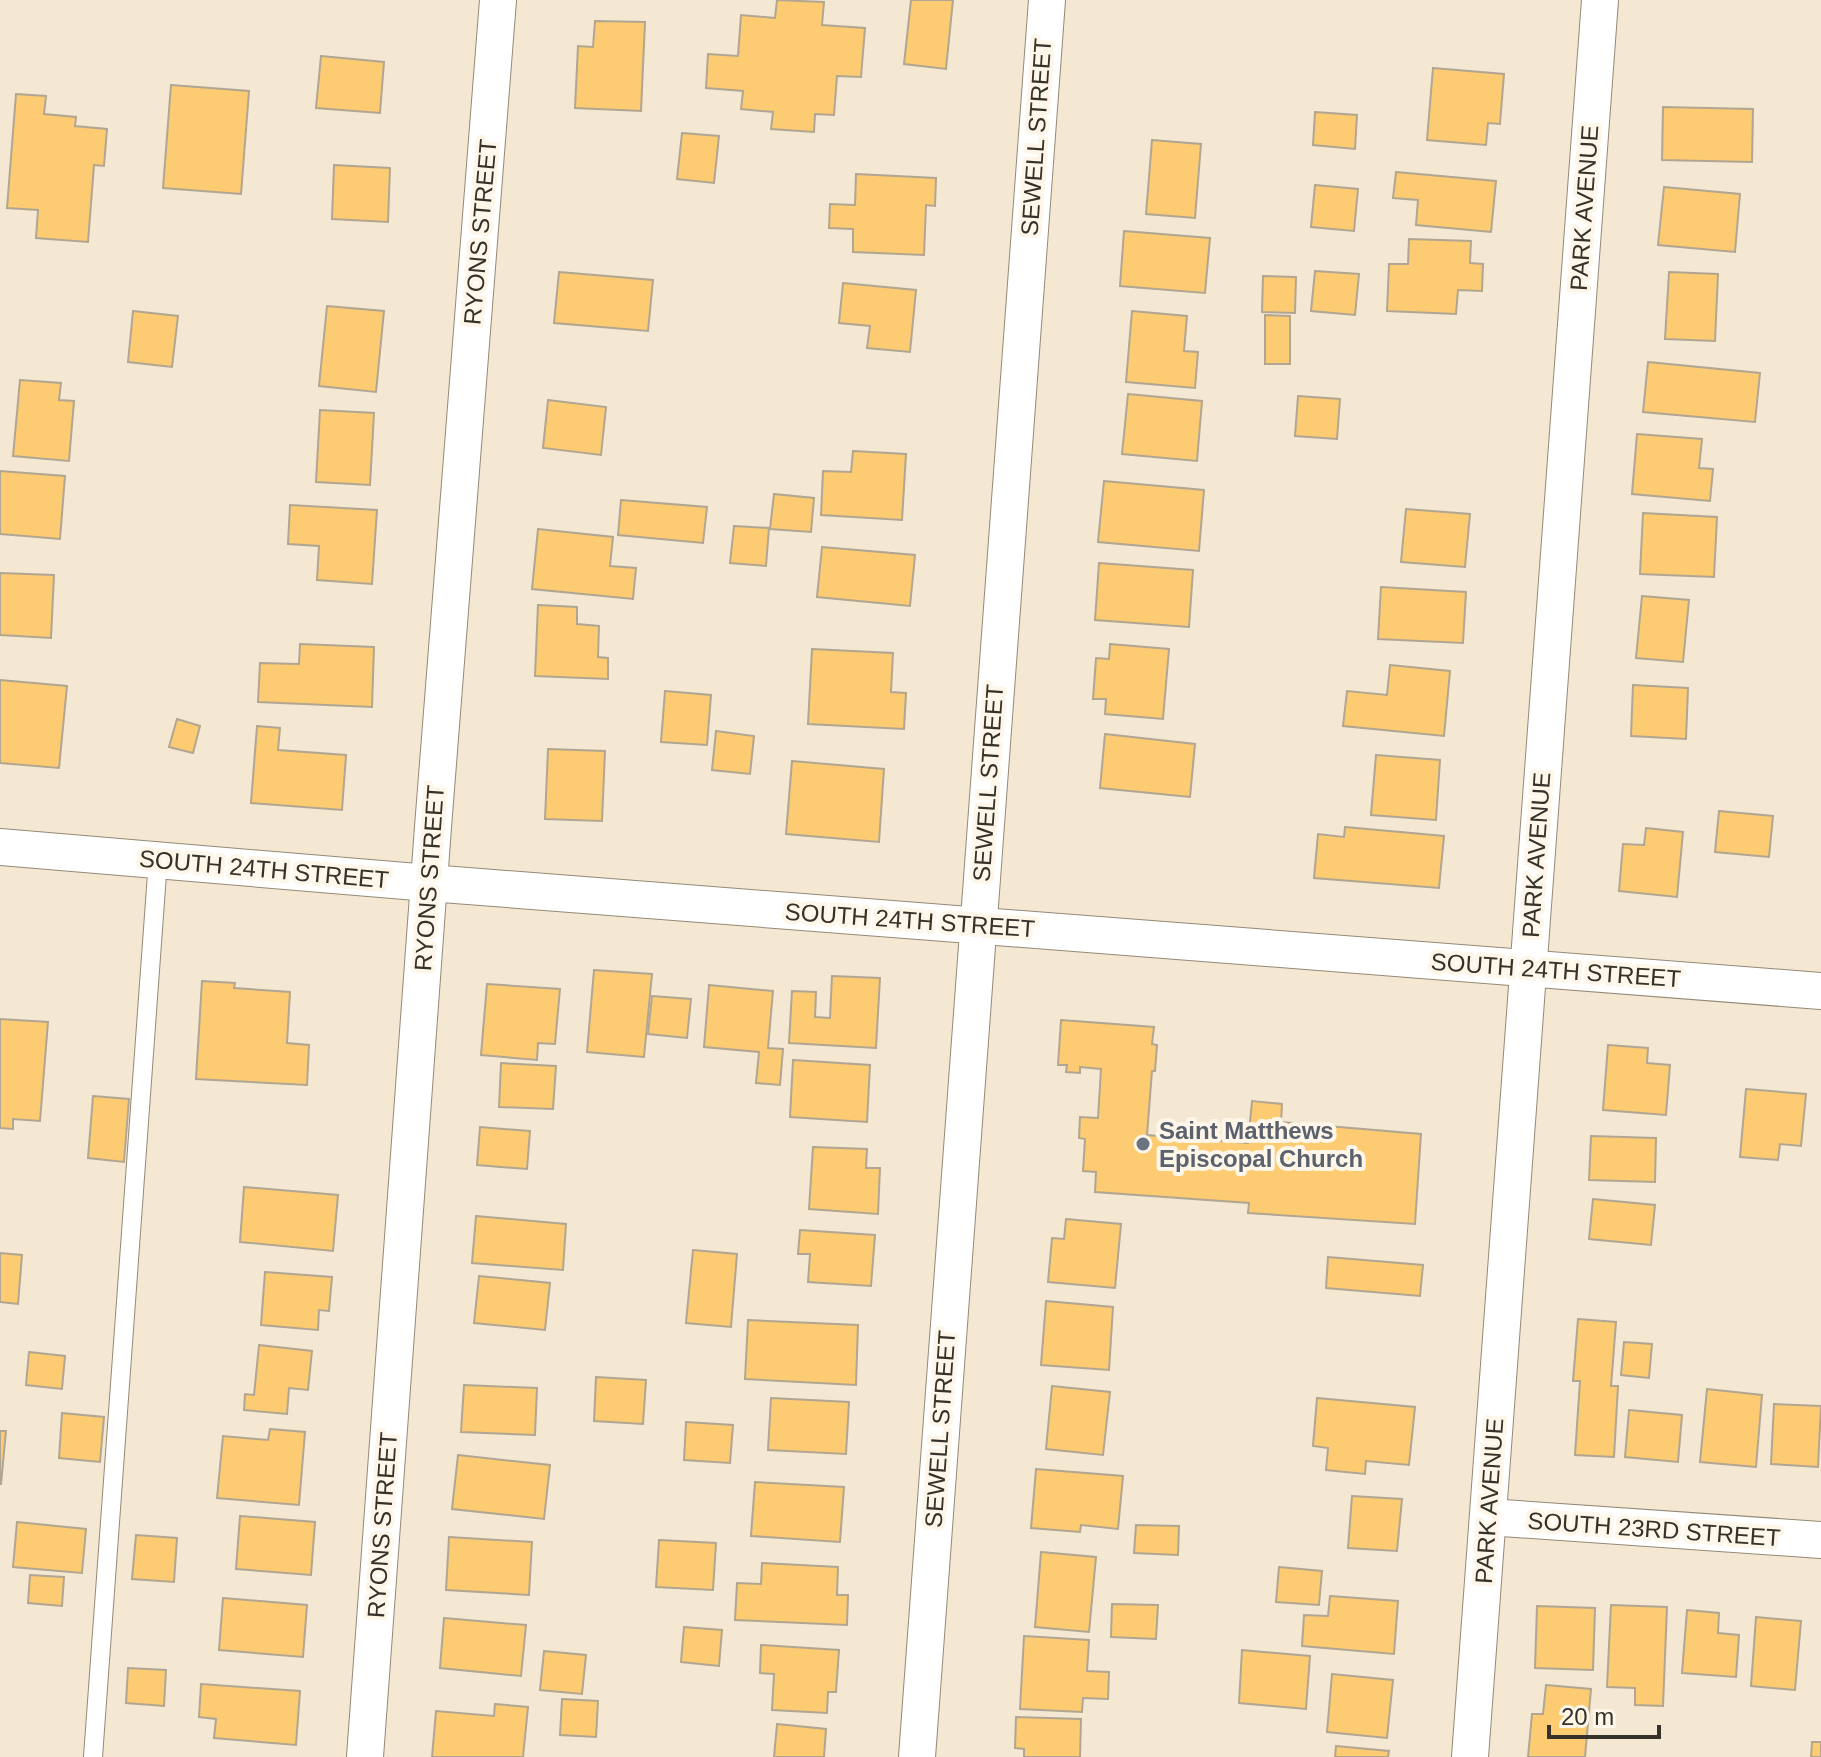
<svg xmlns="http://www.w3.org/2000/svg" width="1821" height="1757" font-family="Arial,sans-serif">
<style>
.building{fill:#fdcb71;stroke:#b1a692;stroke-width:2}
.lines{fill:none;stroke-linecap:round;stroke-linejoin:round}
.lane-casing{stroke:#948976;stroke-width:20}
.street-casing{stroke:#948976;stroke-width:38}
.lane{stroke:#fff;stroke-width:18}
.street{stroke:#fff;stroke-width:36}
.worship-dot{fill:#6b7280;stroke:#fdf6e9;stroke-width:3}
.labels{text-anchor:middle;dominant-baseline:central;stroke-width:8;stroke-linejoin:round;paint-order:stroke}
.street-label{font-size:24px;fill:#363129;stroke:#fdf6e9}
.worship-label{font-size:24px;font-weight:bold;fill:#5b616d;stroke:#fdf6e9;text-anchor:start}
</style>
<rect width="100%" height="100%" fill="#f4e8d3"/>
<g class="building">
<path d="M777 0 824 2 822 25 865 28 861 77 837 76 834 115 815 114 814 132 771 129 773 112 741 109 743 91 706 88 708 54 738 56 741 15 775 18Z"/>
<path d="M911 0H953L946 69 904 64Z"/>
<path d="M595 21 645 22 641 111 575 108 578 46 593 47Z"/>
<path d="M321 56 384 62 380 113 316 108Z"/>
<path d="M1433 68 1504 74 1500 124 1488 123 1486 145 1427 140Z"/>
<path d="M171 85 249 91 241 194 163 188Z"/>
<path d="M16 94 46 96 44 114 76 117 75 126 107 129 104 166 94 165 88 242 36 238 38 210 7 208Z"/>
<path d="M1663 107 1753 109 1752 162 1662 160Z"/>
<path d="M1315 112 1357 115 1355 149 1313 145Z"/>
<path d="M682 133 719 136 714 183 677 179Z"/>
<path d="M1152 140 1201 144 1195 218 1146 214Z"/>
<path d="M334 165 390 168 388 222 332 219Z"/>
<path d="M1396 172 1496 181 1491 232 1416 225 1418 200 1393 198Z"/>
<path d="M856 174 936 178 935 206 926 205 924 255 853 252V229L829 228 830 204 855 205Z"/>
<path d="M1315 185 1358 189 1354 231 1311 227Z"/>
<path d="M1664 187 1740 194 1735 252 1658 245Z"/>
<path d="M1124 231 1210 238 1205 293 1120 286Z"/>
<path d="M1409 239 1471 241 1470 263 1483 264 1482 291 1458 290 1456 314 1387 311 1389 264H1408Z"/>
<path d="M1315 271 1359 274 1355 315 1311 311Z"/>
<path d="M559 272 653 280 648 331 554 323Z"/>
<path d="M1669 272 1718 274 1715 341 1665 339Z"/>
<path d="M1263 276 1296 277 1295 313 1262 312Z"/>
<path d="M843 283 916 290 910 352 867 348 870 326 839 323Z"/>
<path d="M327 306 384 311 376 392 319 386Z"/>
<path d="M133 311 178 316 172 367 128 362Z"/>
<path d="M1132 311 1187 316 1184 351 1198 352 1195 388 1126 382Z"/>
<path d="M1265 315 1290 316V364H1265Z"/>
<path d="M1648 362 1760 373 1755 422 1643 412Z"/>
<path d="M20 380 61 383 59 400 74 401 69 461 13 456Z"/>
<path d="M1128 394 1202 401 1197 461 1122 454Z"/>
<path d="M1298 396 1340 399 1337 439 1295 436Z"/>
<path d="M548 400 606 407 601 455 543 448Z"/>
<path d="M320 410 374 413 370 485 316 482Z"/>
<path d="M1637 434 1702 439 1699 468 1713 469 1710 501 1632 494Z"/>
<path d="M853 451 906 454 902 520 821 515 823 471 851 472Z"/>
<path d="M0 471 65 476 60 539 0 534Z"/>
<path d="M1104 481 1204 490 1199 551 1098 542Z"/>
<path d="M774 494 814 498 811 532 770 529Z"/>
<path d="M621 500 707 507 703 543 618 535Z"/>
<path d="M290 505 377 510 372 584 317 580 319 546 288 544Z"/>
<path d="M1406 509 1470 514 1465 567 1401 562Z"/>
<path d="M1643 513 1717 517 1714 577 1640 574Z"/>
<path d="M734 526 769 528 766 566 730 563Z"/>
<path d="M538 529 613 537 610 566 636 568 633 599 532 589Z"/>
<path d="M822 547 915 555 910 606 817 597Z"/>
<path d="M1099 563 1193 570 1189 627 1095 620Z"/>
<path d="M0 573 54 575 51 638 0 635Z"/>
<path d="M1381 587 1466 592 1463 643 1378 639Z"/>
<path d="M1642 596 1689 600 1683 662 1636 658Z"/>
<path d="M538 605 577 607V624L599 626 598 657 608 658V679L535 676Z"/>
<path d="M300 644 374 647 372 707 258 702 260 663 299 664Z"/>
<path d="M1110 644 1169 649 1163 719 1105 714 1106 699H1093L1096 658 1109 659Z"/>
<path d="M812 649 893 653 891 692 906 693 904 729 808 724Z"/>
<path d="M1390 665 1450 671 1444 736 1343 726 1347 691 1387 695Z"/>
<path d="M0 680 67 686 59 768 0 763Z"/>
<path d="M1633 685 1688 688 1686 739 1631 736Z"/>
<path d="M665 691 711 695 707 745 661 742Z"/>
<path d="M177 719 200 726 193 753 169 747Z"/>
<path d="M257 726 280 728 278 750 346 755 342 810 251 803Z"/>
<path d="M716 731 754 736 750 774 712 770Z"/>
<path d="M1105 734 1195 744 1190 797 1100 788Z"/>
<path d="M548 749 605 751 602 821 545 819Z"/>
<path d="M1376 755 1440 760 1436 820 1371 815Z"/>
<path d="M792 761 884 769 879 842 786 834Z"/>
<path d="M1719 811 1773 816 1769 857 1715 852Z"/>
<path d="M1345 827 1444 836 1439 888 1314 878 1318 834 1344 837Z"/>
<path d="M1646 828 1683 832 1677 897 1619 891 1623 844 1644 845Z"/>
<path d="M594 970 652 974 644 1057 587 1052Z"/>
<path d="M832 976 880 978 876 1048 789 1043 792 991 816 992 815 1017 830 1018Z"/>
<path d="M202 981 235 983 234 988 290 992 287 1043 309 1045 307 1085 196 1079Z"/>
<path d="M487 984 560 989 555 1044 538 1043 537 1060 481 1055Z"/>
<path d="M709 985 773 991 768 1048 783 1049 780 1085 756 1083 759 1052 704 1047Z"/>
<path d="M652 996 691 999 687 1038 648 1034Z"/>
<path d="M0 1019 48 1022 40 1121 13 1119V1129L0 1128Z"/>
<path d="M1061 1020 1154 1027 1152 1044 1157 1045 1155 1071H1152L1147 1135 1248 1143 1252 1101 1282 1104 1281 1122 1421 1134 1415 1224 1248 1213 1249 1203 1095 1192 1096 1172 1083 1171 1085 1139 1079 1138 1080 1117 1098 1118 1101 1069 1080 1067V1073L1066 1072 1067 1065H1058Z"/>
<path d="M1608 1045 1648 1048 1647 1063 1670 1065 1666 1115 1603 1110Z"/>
<path d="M793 1060 870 1065 867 1122 790 1117Z"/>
<path d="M501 1063 556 1066 553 1109 499 1107Z"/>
<path d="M1746 1089 1806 1094 1801 1146 1780 1144 1778 1160 1740 1157Z"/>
<path d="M93 1096 129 1099 124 1162 88 1158Z"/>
<path d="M480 1127 530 1131 527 1169 477 1165Z"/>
<path d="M1591 1136 1656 1138 1655 1182 1589 1180Z"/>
<path d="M813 1147 867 1149 866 1168H880L878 1214 809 1209Z"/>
<path d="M244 1187 338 1195 333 1251 240 1242Z"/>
<path d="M1593 1199 1655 1205 1651 1245 1589 1239Z"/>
<path d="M476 1216 566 1224 563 1270 472 1263Z"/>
<path d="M1066 1219 1121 1224 1115 1288 1048 1282 1052 1238 1064 1239Z"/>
<path d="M800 1230 875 1235 871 1286 808 1282 810 1254H798Z"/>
<path d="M693 1250 737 1254 731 1327 686 1323Z"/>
<path d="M0 1253 22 1255 18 1304 0 1302Z"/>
<path d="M1328 1257 1423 1265 1420 1296 1326 1288Z"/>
<path d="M265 1272 332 1277 329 1311 319 1310 318 1330 261 1325Z"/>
<path d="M479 1276 550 1283 545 1330 474 1323Z"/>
<path d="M1046 1301 1113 1307 1109 1370 1041 1365Z"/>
<path d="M1578 1319 1616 1322 1611 1386H1618L1614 1457 1575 1455 1580 1381H1573Z"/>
<path d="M748 1320 858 1325 856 1385 745 1379Z"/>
<path d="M1624 1342 1652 1344 1649 1378 1621 1375Z"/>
<path d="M259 1345 312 1351 308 1390 289 1388 287 1414 244 1410 245 1394 254 1395Z"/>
<path d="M29 1352 65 1356 62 1389 26 1385Z"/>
<path d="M596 1377 646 1380 643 1424 594 1421Z"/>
<path d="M464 1385 537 1388 535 1435 461 1432Z"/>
<path d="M1052 1386 1110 1392 1103 1455 1046 1449Z"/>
<path d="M1707 1389 1762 1395 1756 1467 1700 1462Z"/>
<path d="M771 1398 849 1402 846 1454 768 1450Z"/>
<path d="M1317 1398 1415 1407 1409 1465 1366 1461 1365 1474 1326 1470 1328 1448 1313 1446Z"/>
<path d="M1774 1404 1821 1406 1818 1467 1771 1464Z"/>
<path d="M1629 1410 1682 1415 1678 1462 1625 1457Z"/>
<path d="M62 1413 104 1417 100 1462 59 1458Z"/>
<path d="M686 1422 733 1425 730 1463 684 1460Z"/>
<path d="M270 1429 305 1432 299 1505 217 1498 223 1436 268 1440Z"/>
<path d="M0 1431H6L1 1484H0Z"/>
<path d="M458 1455 550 1465 544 1519 452 1509Z"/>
<path d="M1036 1469 1123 1476 1118 1529 1081 1525 1080 1532 1031 1528Z"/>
<path d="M755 1482 844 1487 840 1542 751 1536Z"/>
<path d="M1352 1496 1402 1499 1397 1551 1348 1548Z"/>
<path d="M240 1516 315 1522 311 1575 236 1569Z"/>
<path d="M17 1522 86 1529 82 1573 13 1567Z"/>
<path d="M1136 1525 1179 1526 1178 1555 1134 1553Z"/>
<path d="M136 1535 177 1538 174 1582 132 1579Z"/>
<path d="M449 1537 532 1542 529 1595 446 1590Z"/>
<path d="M659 1540 716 1543 713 1590 656 1587Z"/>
<path d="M1041 1552 1096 1557 1089 1632 1035 1627Z"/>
<path d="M762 1563 838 1567 837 1595H848L847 1625 735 1620 737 1583 761 1584Z"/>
<path d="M1279 1567 1322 1571 1319 1605 1276 1602Z"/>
<path d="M30 1575 64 1577 62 1606 28 1603Z"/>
<path d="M1330 1596 1398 1601 1394 1654 1302 1646 1304 1615 1328 1616Z"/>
<path d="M223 1598 307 1605 303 1657 219 1650Z"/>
<path d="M1112 1604 1158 1605 1156 1639 1111 1637Z"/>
<path d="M1611 1605 1667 1607 1663 1706 1635 1705V1688L1607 1687Z"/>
<path d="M1537 1606 1595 1608 1593 1670 1535 1668Z"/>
<path d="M1687 1610 1719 1613 1718 1633 1739 1635 1736 1677 1682 1673Z"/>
<path d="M1756 1617 1801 1621 1795 1690 1751 1686Z"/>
<path d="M444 1618 526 1625 521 1676 440 1668Z"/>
<path d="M684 1627 722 1630 719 1666 681 1662Z"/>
<path d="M1024 1636 1089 1640 1087 1671 1109 1672 1108 1699 1083 1698 1082 1712 1020 1709Z"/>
<path d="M761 1645 839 1650 836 1692H828L827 1713 772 1710 774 1674 760 1673Z"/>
<path d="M1242 1650 1310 1656 1306 1709 1239 1703Z"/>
<path d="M544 1651 586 1655 582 1694 540 1690Z"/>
<path d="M128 1668 166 1670 164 1706 126 1703Z"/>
<path d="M1332 1674 1393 1680 1387 1738 1327 1732Z"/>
<path d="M201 1684 300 1691 296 1745 214 1738 216 1719 199 1717Z"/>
<path d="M1546 1685 1591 1689 1585 1757H1528L1532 1714H1543Z"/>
<path d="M562 1699 598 1701 596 1737 560 1735Z"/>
<path d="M495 1704 528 1707 523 1757H432L436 1711 494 1716Z"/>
<path d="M1016 1717 1081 1719 1080 1757H1024V1749L1015 1748Z"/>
<path d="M777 1724 826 1729 824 1757H774Z"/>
<path d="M1812 1742H1821V1757H1811Z"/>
<path d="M1336 1746 1389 1751 1388 1757H1335Z"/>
</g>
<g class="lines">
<defs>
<path id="lane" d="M93 1757 158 860"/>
<g id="street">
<path d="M0 847 429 883 1821 991"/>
<path d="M1488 1517 1821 1540"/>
<path d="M365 1757 433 827 498 0"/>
<path d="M917 1757 1047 0"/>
<path d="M1470 1757 1600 0"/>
</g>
</defs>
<use href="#lane" class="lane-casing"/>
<use href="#street" class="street-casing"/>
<use href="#lane" class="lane"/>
<use href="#street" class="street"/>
</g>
<circle class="worship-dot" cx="1143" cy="1144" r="8"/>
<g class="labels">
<g class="street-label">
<text transform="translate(1036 137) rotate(-86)">SEWELL STREET</text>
<text transform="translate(1584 208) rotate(-86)">PARK AVENUE</text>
<text transform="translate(480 232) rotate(-85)">RYONS STREET</text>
<text transform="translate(988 783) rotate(-86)">SEWELL STREET</text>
<text transform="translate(1536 855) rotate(-86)">PARK AVENUE</text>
<text transform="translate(264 869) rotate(5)">SOUTH 24TH STREET</text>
<text transform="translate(429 878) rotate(-86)">RYONS STREET</text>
<text transform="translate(910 920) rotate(4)">SOUTH 24TH STREET</text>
<text transform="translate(1556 970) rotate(4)">SOUTH 24TH STREET</text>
<text transform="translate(940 1429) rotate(-86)">SEWELL STREET</text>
<text transform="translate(1489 1501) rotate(-86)">PARK AVENUE</text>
<text transform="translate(382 1525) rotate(-86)">RYONS STREET</text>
<text transform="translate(1654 1529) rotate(4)">SOUTH 23RD STREET</text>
</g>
<g class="worship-label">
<text x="1159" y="1130">Saint Matthews<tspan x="1159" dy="28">Episcopal Church</tspan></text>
</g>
</g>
<path d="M1549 1725v12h110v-12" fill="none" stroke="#363129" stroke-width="4"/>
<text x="1561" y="1725" font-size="24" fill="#363129" stroke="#fdf6e9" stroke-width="6" paint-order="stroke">20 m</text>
</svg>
